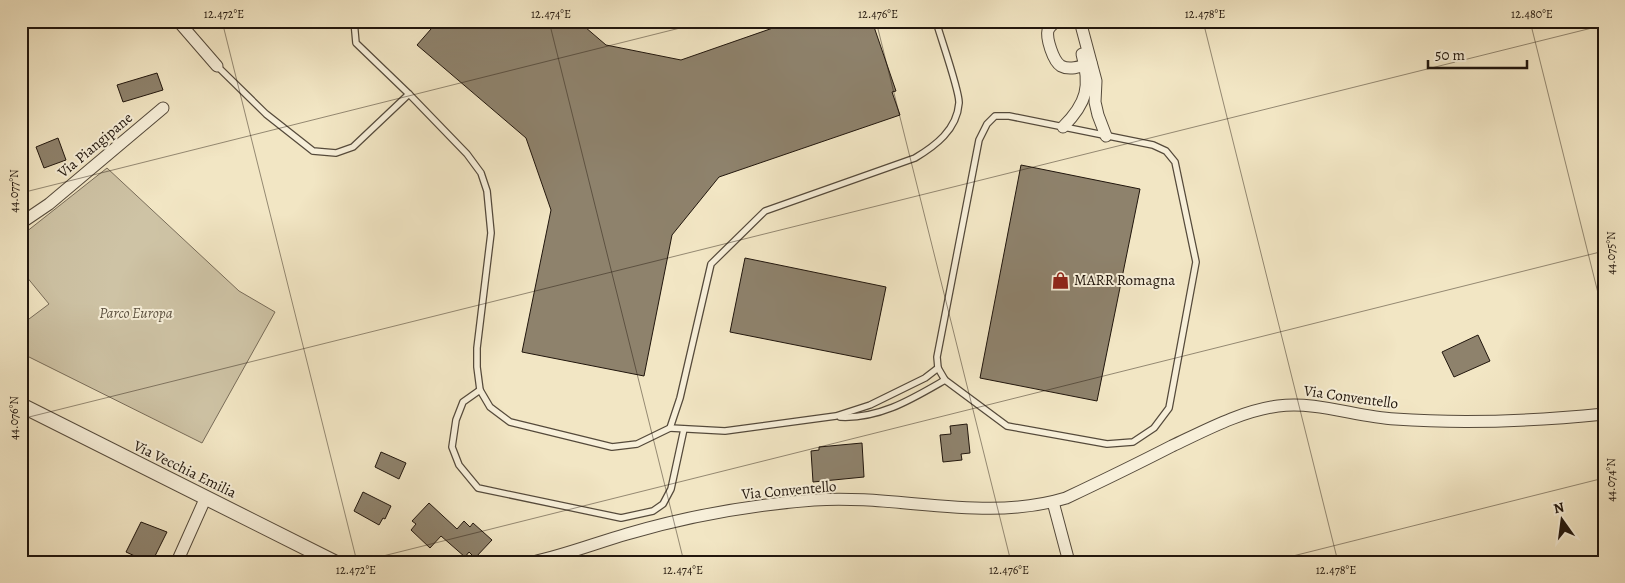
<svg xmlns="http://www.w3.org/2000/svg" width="1625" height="583" font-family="Alegreya,serif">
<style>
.green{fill:#cec3a5;stroke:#786c59}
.building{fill:#8e826c;stroke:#21160d}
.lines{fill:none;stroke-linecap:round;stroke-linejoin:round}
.service-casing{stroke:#554a3b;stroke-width:8}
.minor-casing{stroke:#554a3b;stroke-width:13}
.tertiary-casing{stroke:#554a3b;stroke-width:16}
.service{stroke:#f7efd9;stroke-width:5.5}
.minor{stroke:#f7efd9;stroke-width:11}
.tertiary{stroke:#f7efd9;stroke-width:14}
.ticks{fill:none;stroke:#21160d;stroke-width:1;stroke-opacity:0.45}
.labels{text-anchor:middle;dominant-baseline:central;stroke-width:4;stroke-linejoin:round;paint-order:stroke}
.street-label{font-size:15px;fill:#21160d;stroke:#f7efd9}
.poi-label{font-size:15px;fill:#21160d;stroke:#f7efd9;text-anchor:start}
.park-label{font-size:15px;font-style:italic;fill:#5e5342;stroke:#f7efd9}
.neatline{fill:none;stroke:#21160d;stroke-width:2}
.ticks-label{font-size:12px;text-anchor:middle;fill:#21160d}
</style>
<rect width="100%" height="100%" fill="#f2e6c4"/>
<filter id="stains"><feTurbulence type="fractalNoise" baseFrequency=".004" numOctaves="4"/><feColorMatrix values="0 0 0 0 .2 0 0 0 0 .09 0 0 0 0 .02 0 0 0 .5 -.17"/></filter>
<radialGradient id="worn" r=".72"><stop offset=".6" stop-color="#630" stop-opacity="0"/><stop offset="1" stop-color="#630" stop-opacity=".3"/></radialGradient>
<path class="green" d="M107 168 239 291 275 312 202 443 21 353V325L49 304 21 270V236Z"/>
<g class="building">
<path d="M438 21H578L606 45 681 60 793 21H872L896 91 892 92 900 115 719 177 672 235 644 376 522 352 551 210 526 138 417 45Z"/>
<path d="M157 73 163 90 123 102 117 85Z"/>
<path d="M58 138 66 160 44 168 36 147Z"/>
<path d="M1021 165 1140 189 1097 401 980 378Z"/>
<path d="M745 258 886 287 871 360 730 332Z"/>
<path d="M1478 335 1490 361 1454 377 1442 352Z"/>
<path d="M967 424 970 453 961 454 962 460 943 462 940 435 951 434 950 426Z"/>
<path d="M862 443 864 477 813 482 811 451 819 450V447Z"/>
<path d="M381 452 406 463 399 479 375 467Z"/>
<path d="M363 492 391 506 385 519 383 518 379 525 354 511Z"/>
<path d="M429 503 457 529 464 521 470 527 473 523 492 540 475 558 469 552 465 557 441 536 430 548 411 530 416 524 412 521Z"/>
<path d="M141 522 167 532 154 558 151 556 148 562 126 552Z"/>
</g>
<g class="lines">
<defs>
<g id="service">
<path d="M354 21 356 43 409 94 467 154 481 173 487 191 491 233 477 348V367L480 390 490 407 510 422 612 447 637 444 670 428 680 398 711 264 765 211 915 158C935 146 957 130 959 103 960 92 940 36 936 21"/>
<path d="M217 66 266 114 313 151 336 153 353 147 409 94"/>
<path d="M995 116H1009L1153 145 1166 151 1175 162 1196 262 1169 408 1154 428 1133 442 1107 444 1007 426 945 380 938 368 937 357 979 140 987 124Z"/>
<path d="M480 390 463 402 456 420 452 447 459 465 478 488 621 518 653 511 663 504 671 489 684 429"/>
<path d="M840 417C880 419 912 399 945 380"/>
<path d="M670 428 725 431 836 416 870 405 925 378 938 368"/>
</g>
<g id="minor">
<path d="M178 21 217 66"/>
<path d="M1056 21C1053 24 1050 26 1048 30 1046 38 1053 61 1061 66 1070 71 1082 66 1091 63"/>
<path d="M1080 21 1096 81 1095 102 1098 115 1106 136"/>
<path d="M1063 127C1087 103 1091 86 1082 54"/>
<path d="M21 223 49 204 163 108"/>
<path d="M1053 502 1069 562"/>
<path d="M177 562 206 497"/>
<path d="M533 562C565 555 596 543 627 534 688 516 751 505 814 500 898 494 984 523 1066 498 1102 481 1137 464 1172 446 1206 430 1241 411 1278 406 1318 401 1356 417 1395 419 1464 424 1535 421 1604 414"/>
</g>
<path id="tertiary" d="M21 405 334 562"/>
</defs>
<use href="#service" class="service-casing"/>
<use href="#minor" class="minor-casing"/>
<use href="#tertiary" class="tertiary-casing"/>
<use href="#service" class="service"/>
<use href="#minor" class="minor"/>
<use href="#tertiary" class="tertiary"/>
</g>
<path class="ticks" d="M222 21 357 562M549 21 684 562M876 21 1011 562M1203 21 1338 562M1530 21 1604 317M21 193 708 21M21 419 1604 25M21 526 30 562M359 562 1604 251M1269 562 1604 478"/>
<defs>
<symbol id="shop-bare" viewBox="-9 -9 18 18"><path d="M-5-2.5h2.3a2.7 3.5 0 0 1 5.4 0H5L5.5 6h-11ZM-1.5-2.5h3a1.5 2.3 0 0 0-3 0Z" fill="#8f2418" stroke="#f7efd9" stroke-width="2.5" paint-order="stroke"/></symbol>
</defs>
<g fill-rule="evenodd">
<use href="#shop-bare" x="1048" y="268" width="25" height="25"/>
</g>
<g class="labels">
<g class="street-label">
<text transform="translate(95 145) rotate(-40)">Via Piangipane</text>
<text transform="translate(1351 397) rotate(8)">Via Conventello</text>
<text transform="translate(185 469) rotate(26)">Via Vecchia Emilia</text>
<text transform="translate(789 490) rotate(-5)">Via Conventello</text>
</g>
<g class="poi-label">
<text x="1074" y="280">MARR Romagna</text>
</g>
<g class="park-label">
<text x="136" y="313">Parco Europa</text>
</g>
</g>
<rect width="1625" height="583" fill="none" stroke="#f2e6c4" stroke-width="55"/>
<g transform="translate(1562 520) rotate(346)" stroke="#f7efd9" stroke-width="4" paint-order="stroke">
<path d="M0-4L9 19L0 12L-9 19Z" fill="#21160d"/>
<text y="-8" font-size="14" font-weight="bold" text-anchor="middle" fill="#21160d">N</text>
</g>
<path d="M1428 60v8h99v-8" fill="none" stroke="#21160d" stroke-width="2.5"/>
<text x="1435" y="60" font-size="15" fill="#21160d" stroke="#f7efd9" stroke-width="4" paint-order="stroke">50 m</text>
<rect x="28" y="28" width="1570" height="528" class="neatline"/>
<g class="ticks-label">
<text x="224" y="18">12.472°E</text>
<text x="551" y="18">12.474°E</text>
<text x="878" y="18">12.476°E</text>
<text x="1205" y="18">12.478°E</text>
<text x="1532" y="18">12.480°E</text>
<text transform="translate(14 191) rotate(-90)" y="4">44.077°N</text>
<text transform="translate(1611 253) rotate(-90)" y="4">44.075°N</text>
<text transform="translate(14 418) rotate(-90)" y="4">44.076°N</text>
<text transform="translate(1611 480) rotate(-90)" y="4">44.074°N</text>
<text x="356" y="574">12.472°E</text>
<text x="683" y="574">12.474°E</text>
<text x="1009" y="574">12.476°E</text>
<text x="1336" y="574">12.478°E</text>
</g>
<rect width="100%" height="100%" filter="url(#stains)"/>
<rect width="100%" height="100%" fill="url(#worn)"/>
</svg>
